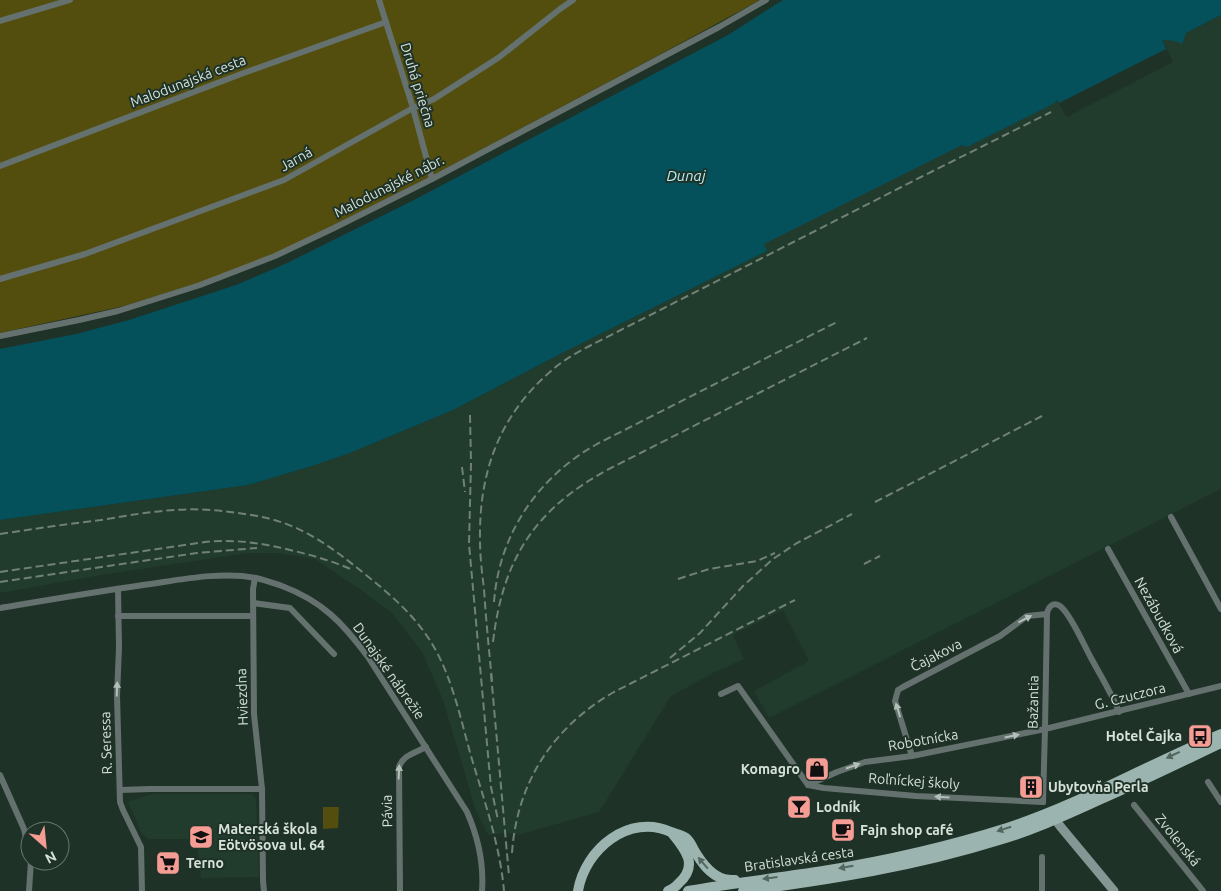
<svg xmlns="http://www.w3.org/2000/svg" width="1221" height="891" font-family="Ubuntu,sans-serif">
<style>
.built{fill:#213b2c}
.green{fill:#534e0d}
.water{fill:#04515c}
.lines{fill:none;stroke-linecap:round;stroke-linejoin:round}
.street{stroke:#65716f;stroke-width:6}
.secondary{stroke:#849794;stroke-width:9}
.primary{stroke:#9cb4b0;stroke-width:10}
.rail{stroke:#718177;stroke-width:2;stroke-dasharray:8 4;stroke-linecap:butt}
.oneway{fill:#b3bfb9}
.oneway2{fill:#51665e}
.labels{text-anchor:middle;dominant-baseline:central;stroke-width:4;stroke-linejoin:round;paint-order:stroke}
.street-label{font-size:14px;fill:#d5e1d9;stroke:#1f3227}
.poi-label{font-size:14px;font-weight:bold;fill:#d5e1d9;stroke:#1f3227;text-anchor:start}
.water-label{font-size:15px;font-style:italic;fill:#b6edf8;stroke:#1f3227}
</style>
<rect width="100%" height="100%" fill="#1f3227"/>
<g class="built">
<path d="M1221 15V489L769 718 754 691 809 661 783 610 733 635 744 659 715 672 671 696 599 812 518 835 506 833 488 835 476 811 443 700 422 652 391 612 357 587 315 559 279 553H248L101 575 0 593V520L248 485 312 466 350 453 453 410 564 352 766 251 764 244 962 145 966 147 1057 100 1067 117 1173 62 1162 40 1175 41 1186 33Z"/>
<path d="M152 794H251L256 798 259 877 201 878 196 839H148L142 834 128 802Z"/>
</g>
<g class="green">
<path d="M0 0H760L661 54 437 173 284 250 204 281 124 306 0 333Z"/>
<path d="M323 807H339L338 828 323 829Z"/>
</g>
<path class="water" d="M783 0H1221V15L1186 33 1182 44 1175 41 1162 40 1166 49 1059 103 1057 100 1053 104 969 146 966 147 962 145 764 244 767 251 564 352 453 410 350 453 312 466 248 485 0 520V349L76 334 129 320 236 285 285 264 412 201 728 35Z"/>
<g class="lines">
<g class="street">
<path d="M379 0 413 108 432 179"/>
<path d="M0 21 70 0"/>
<path d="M0 166 241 74 386 22"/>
<path d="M0 279 85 254 284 180 413 108 434 99 498 58 560 9 573 0"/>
<path d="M0 336 79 320 118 311 200 285 275 256 334 228 432 179 719 27 766 0"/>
<path d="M1171 517 1221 609"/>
<path d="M1108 549 1189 694"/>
<path d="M255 578 253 589 254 714 262 789 263 881 264 891"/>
<path d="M118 589 119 647 117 696 120 802 123 810 141 847 142 891"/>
<path d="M253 603 290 608 334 654"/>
<path d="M0 608C48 600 95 592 143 585 179 580 221 571 256 578 265 580 273 583 282 586 322 601 343 623 368 657L467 812C478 837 484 863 482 891"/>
<path d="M118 616H253"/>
<path d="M721 694 738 686 808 785 824 788 916 796 1043 802"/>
<path d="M912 756 895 701 898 690 903 687 1000 636 1027 616 1047 614"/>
<path d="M0 775 24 829 30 854"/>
<path d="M1208 782 1221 802"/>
<path d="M808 785 837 772 865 762 912 756 1045 729 1221 686"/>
<path d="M120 790 150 789H262"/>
<path d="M1043 802 1045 729 1047 614C1048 608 1052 601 1060 606 1070 613 1084 645 1090 656 1100 675 1111 692 1119 712"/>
<path d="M1134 805 1203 891"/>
<path d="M1042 857V891"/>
<path d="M29 891 31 861"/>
<path d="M400 891 399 767C403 755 415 753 426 747"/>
</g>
<path class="secondary" d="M1051 814 1060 826 1114 891"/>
<g class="primary">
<path d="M578 891C585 849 629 813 671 832 676 834 682 835 686 838 689 840 692 846 694 850 701 862 710 875 724 879 727 880 732 880 735 880"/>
<path d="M668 891C672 889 676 887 678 884 699 866 686 850 672 833"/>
<path d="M688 891C733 883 778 878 823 871 885 861 947 847 1007 828 1081 804 1149 764 1221 734"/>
<path d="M743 891C829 880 916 866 999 840 1037 829 1072 812 1108 796 1146 779 1183 761 1221 743"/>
</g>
<g class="rail">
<path d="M470 415 471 463 469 544 489 766 491 787 498 820"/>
<path d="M462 467 465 492"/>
<path d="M875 502 1042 416"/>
<path d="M0 534C34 529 67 524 101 520 126 516 151 511 176 510 200 508 226 511 251 515 299 522 329 545 366 575 391 595 414 615 431 642 452 676 460 717 471 756 484 800 500 845 504 891"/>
<path d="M864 564 880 556"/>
<path d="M0 572 205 542C235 539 262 543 290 550 312 555 332 561 353 570"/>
<path d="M678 579 709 569 757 561 775 553"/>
<path d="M0 582 197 553 257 548"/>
<path d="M494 602C499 534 538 477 597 444L839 321"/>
<path d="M493 642C503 558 535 509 609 469L867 338"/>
<path d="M670 658 700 633 743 586 773 559 797 543 852 514"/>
<path d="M491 674 509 876"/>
<path d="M492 681C489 650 486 620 484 589 482 573 480 556 480 540 479 472 499 416 551 371 570 354 594 344 617 332L921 177 1051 112"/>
<path d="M512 853C517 782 553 727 614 692L795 600"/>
</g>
</g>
<defs><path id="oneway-solid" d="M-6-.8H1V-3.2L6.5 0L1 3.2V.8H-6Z" transform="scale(1.25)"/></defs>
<g class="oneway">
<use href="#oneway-solid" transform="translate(1025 619) rotate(-27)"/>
<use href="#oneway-solid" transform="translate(117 689) rotate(-88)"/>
<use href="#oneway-solid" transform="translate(898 710) rotate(-107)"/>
<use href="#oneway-solid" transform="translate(1012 736) rotate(-12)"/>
<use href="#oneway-solid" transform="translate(853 766) rotate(-19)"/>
<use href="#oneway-solid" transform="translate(399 772) rotate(-87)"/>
<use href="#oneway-solid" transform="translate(942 797) rotate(-177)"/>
</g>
<g class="oneway2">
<use href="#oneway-solid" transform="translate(1173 755) rotate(155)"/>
<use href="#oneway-solid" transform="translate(1004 829) rotate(163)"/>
<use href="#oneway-solid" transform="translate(703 863) rotate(-131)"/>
<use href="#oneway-solid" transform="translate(846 867) rotate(170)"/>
<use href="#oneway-solid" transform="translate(770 878) rotate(173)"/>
</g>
<defs>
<symbol id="bus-square" viewBox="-11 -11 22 22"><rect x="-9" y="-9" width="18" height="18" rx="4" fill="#f59c94" stroke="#1f3227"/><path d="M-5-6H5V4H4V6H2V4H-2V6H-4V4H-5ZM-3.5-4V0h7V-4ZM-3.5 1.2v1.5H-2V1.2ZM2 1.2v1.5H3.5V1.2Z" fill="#111"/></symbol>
<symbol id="shop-square" viewBox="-11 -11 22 22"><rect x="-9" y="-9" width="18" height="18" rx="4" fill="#f59c94" stroke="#1f3227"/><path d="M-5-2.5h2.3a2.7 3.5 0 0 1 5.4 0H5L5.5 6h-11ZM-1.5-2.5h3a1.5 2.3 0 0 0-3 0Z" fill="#111"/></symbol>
<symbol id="building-square" viewBox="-11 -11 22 22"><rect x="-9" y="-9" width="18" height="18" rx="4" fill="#f59c94" stroke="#1f3227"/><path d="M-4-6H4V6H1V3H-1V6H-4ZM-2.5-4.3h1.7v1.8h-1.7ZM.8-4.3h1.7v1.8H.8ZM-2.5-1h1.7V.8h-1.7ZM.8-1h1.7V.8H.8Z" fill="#111"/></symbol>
<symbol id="bar-square" viewBox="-11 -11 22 22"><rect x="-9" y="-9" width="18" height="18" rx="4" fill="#f59c94" stroke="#1f3227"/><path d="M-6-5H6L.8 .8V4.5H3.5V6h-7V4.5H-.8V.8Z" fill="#111"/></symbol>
<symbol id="cafe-square" viewBox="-11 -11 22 22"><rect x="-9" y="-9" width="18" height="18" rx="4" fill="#f59c94" stroke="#1f3227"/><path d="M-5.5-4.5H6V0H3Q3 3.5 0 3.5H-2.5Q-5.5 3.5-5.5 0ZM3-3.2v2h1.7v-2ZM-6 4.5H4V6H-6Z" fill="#111"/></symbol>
<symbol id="school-square" viewBox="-11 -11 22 22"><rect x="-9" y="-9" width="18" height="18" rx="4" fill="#f59c94" stroke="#1f3227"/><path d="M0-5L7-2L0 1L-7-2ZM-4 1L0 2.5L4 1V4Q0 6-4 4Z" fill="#111"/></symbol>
<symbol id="supermarket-square" viewBox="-11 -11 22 22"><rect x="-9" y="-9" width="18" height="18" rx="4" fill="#f59c94" stroke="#1f3227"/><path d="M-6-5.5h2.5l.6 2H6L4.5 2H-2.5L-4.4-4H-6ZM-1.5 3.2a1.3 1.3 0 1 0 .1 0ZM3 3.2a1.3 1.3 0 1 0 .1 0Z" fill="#111"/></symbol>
</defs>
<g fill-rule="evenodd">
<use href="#bus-square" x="1186" y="722" width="28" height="28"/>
<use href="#shop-square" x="803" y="755" width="28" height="28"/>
<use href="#building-square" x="1017" y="773" width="28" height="28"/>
<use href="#bar-square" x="785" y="793" width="28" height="28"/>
<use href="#cafe-square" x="829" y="816" width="28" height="28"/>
<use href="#school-square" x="187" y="823" width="28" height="28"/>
<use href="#supermarket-square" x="154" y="849" width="28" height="28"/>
</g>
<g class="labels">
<g class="street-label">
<text transform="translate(188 81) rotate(-21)">Malodunajská cesta</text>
<text transform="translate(418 85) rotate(73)">Druhá priečna</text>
<text transform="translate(296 159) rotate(-29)">Jarná</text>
<text transform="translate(389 186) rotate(-27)">Malodunajské nábr.</text>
<text transform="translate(1159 615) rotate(61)">Nezábudková</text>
<text transform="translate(936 655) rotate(-27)">Čajakova</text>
<text transform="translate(389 671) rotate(55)">Dunajské nábrežie</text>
<text transform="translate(1130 696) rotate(-14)">G. Czuczora</text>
<text transform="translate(242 697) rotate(-92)">Hviezdna</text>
<text transform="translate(1033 702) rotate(-89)">Bažantia</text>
<text transform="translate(923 740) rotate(-10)">Robotnícka</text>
<text transform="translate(106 743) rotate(-92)">R. Seressa</text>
<text transform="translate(914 781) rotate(4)">Roľníckej školy</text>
<text transform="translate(387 811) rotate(-91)">Pávia</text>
<text transform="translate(1178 840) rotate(51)">Zvolenská</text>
<text transform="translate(799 859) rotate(-8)">Bratislavská cesta</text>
</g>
<g class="poi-label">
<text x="1182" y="736" text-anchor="end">Hotel Čajka</text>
<text x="800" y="769" text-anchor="end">Komagro</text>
<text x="1048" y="787">Ubytovňa Perla</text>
<text x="816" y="807">Lodník</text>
<text x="218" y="829">Materská škola<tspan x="218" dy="16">Eötvösova ul. 64</tspan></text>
<text x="860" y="830">Fajn shop café</text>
<text x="186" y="863">Terno</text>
</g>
<g class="water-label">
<text x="686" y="175">Dunaj</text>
</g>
</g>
<g transform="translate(45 846) rotate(153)"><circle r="24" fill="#1f3227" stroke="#68786e"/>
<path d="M0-4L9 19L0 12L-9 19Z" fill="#f59c94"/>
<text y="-8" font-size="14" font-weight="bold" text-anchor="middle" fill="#d5e1d9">N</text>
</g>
</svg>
